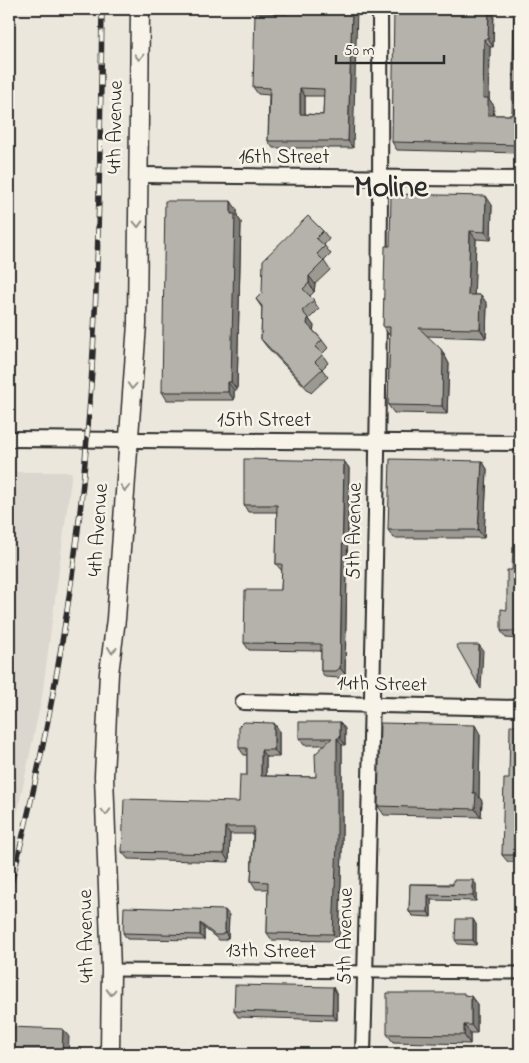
<svg xmlns="http://www.w3.org/2000/svg" width="529" height="1063" font-family="'Indie Flower',sans-serif">
<style>
.built{fill:#dbd7ce}
.lines{fill:none;stroke-linecap:round;stroke-linejoin:round}
.minor-casing{stroke:#2b2b2b;stroke-width:15}
.tertiary-casing{stroke:#2b2b2b;stroke-width:18}
.primary-casing{stroke:#2b2b2b;stroke-width:21}
.minor{stroke:#f7f3e8;stroke-width:11}
.tertiary{stroke:#f7f3e8;stroke-width:14}
.primary{stroke:#f7f3e8;stroke-width:18}
.rail-casing{stroke:#2b2b2b;stroke-width:5.5}
.rail{stroke:#f7f3e8;stroke-width:4;stroke-dasharray:11;stroke-linecap:butt}
.wall{fill:#9c9993;stroke:#2b2b2b;fill-rule:evenodd}
.shaded-wall{fill:#7f7d78;stroke:#2b2b2b}
.building{fill:#b5b2ab;stroke:#2b2b2b;fill-rule:evenodd}
.oneway{stroke:#918f8a}
.labels{text-anchor:middle;dominant-baseline:central;stroke-width:5;stroke-linejoin:round;paint-order:stroke}
.street-label{font-size:21px;fill:#2b2b2b;stroke:#f7f3e8}
.town-label{font-size:31px;font-weight:bold;fill:#2b2b2b;stroke:#f7f3e8}
</style>
<rect width="100%" height="100%" fill="#ebe7dd"/>
<filter id="ink" filterUnits="userSpaceOnUse"><feTurbulence type="fractalNoise" baseFrequency=".02" numOctaves="2"/><feDisplacementMap in="SourceGraphic" scale="10" xChannelSelector="R" yChannelSelector="G"/><feConvolveMatrix kernelMatrix="1 2 1 2 8 2 1 2 1" color-interpolation-filters="sRGB"/></filter>
<g filter="url(#ink)">
<path class="built" d="M9 472H72L42 697 9 852Z"/>
<g class="lines">
<defs>
<path id="minor" d="M111 970 520 973"/>
<g id="tertiary">
<path d="M138 175 520 179"/>
<path d="M9 439 520 443"/>
<path d="M243 702 520 708"/>
<path d="M363 1054C372 706 382 357 380 9"/>
</g>
<path id="primary" d="M110 1054 111 970 104 776 109 673 116 619 137 324 140 9"/>
</defs>
<use href="#minor" class="minor-casing"/>
<use href="#tertiary" class="tertiary-casing"/>
<use href="#primary" class="primary-casing"/>
<use href="#minor" class="minor"/>
<use href="#tertiary" class="tertiary"/>
<use href="#primary" class="primary"/>
<defs>
<path id="rail" d="M9 892C47 744 75 592 87 438 99 296 100 152 102 9"/>
</defs>
<use href="#rail" class="rail-casing"/>
<use href="#rail" class="rail"/>
</g>
<g class="wall">
<path d="M494 9 493 47H490L489 99 494 106 493 115H512L520 9V153L397 150 392 142Z"/>
<path d="M287 14 353 148H273L268 141 269 95 258 94 253 87ZM305 96H324L323 115 305 114Z"/>
<path d="M492 205 491 240 476 239 474 295H481L487 304 486 338 427 336 446 358 449 364 447 414 394 413 388 405 390 335H389L383 327 390 246Z"/>
<path d="M237 210V216L241 222 237 390H234V400H167L162 392Z"/>
<path d="M323 231 329 239 324 245 331 254 324 261 330 270 315 284 314 292 310 296 319 309 309 319 314 326 313 330 322 340 328 348 322 354 328 363 322 369 328 377 311 393 267 347 261 339 262 308 256 299Z"/>
<path d="M344 461 349 468 345 674 341 678 325 677 321 671V651L249 650 244 643 281 590 282 571 276 564 277 512H248L244 505Z"/>
<path d="M482 461 487 469 484 538H394L388 530Z"/>
<path d="M520 547V639L506 638 501 631 507 610 512 570Z"/>
<path d="M340 722 345 729V745H342V850L339 941 272 940 267 933 268 889H256L251 881 253 834H230L229 862 128 859 122 852 239 802 247 775V755H244L239 748 279 730V757H266V776L316 777 324 745H304L299 738Z"/>
<path d="M520 726V862H508L502 855Z"/>
<path d="M480 734 479 797 482 801 481 817 384 815 378 806Z"/>
<path d="M410 884H476V901L431 900V917L413 916 409 912Z"/>
<path d="M229 915 228 938 224 940H219L204 928V940L127 939 123 933Z"/>
<path d="M476 924V945L458 944 455 940Z"/>
<path d="M337 994V1020L238 1017 234 1011Z"/>
<path d="M466 995 477 1004V1033H470V1044L393 1042 387 1034Z"/>
</g>
<g class="shaded-wall">
<path d="M352 9H357L353 148 348 141Z"/>
<path d="M489 9H494L493 47 488 39Z"/>
<path d="M484 39 490 47 489 99 494 106 493 123 488 115 483 98Z"/>
<path d="M300 88 305 96V122L300 114Z"/>
<path d="M486 196 492 205 491 240 485 232Z"/>
<path d="M231 201 237 210V216L241 222 237 390 231 382Z"/>
<path d="M470 231 476 239 474 303 468 295Z"/>
<path d="M309 276 315 284 314 292 309 283Z"/>
<path d="M481 295 487 304 486 338 480 329Z"/>
<path d="M308 318 314 326 313 333 307 324Z"/>
<path d="M441 349 446 358 449 364 447 414 442 406Z"/>
<path d="M228 382 234 390V400L228 392Z"/>
<path d="M344 461 349 468 345 674 340 668Z"/>
<path d="M482 461 487 469 484 538 478 530Z"/>
<path d="M479 645 483 650 481 689 478 684Z"/>
<path d="M340 722 345 729V745L340 738Z"/>
<path d="M274 723 279 730V757L274 750Z"/>
<path d="M475 725 480 734 479 797 482 801 481 817 475 809 473 793Z"/>
<path d="M337 738 342 745V850L339 941 333 934Z"/>
<path d="M261 750 266 757V783L261 776Z"/>
<path d="M225 827 230 834 229 862 224 854Z"/>
<path d="M473 880 476 884V901L473 896Z"/>
<path d="M428 895 431 900V917L428 912Z"/>
<path d="M225 910 229 915 228 938 225 932Z"/>
<path d="M473 919 476 924V945L473 940Z"/>
<path d="M200 923 204 928V940L200 935Z"/>
<path d="M333 987 337 994V1020L332 1014Z"/>
<path d="M471 996 477 1004V1033L471 1025Z"/>
<path d="M464 1025 470 1033V1044L464 1035Z"/>
<path d="M63 1029 69 1037 68 1054 62 1052Z"/>
</g>
<g class="building">
<path d="M287 9H352L348 141H268L270 88 253 87 255 13 287 14ZM300 88 324 89 323 115 300 114Z"/>
<path d="M394 9H489L488 39H484L483 98H488V115H512L514 9H520V145L392 142Z"/>
<path d="M391 194 486 196 485 232 470 231 468 295H481L480 329 419 328 441 349 443 356 442 406 388 405 390 327H383L385 246H390Z"/>
<path d="M165 201H231V214H235L231 382H228V392H162Z"/>
<path d="M308 216 323 231 316 238 325 246 317 254 324 261 309 276V283L303 289 314 300 302 311 308 318 307 324 322 340 315 347 323 354 315 362 322 369 305 385 261 339 262 306 256 299 262 293 263 260Z"/>
<path d="M244 459 344 461 340 668 336 671H321V644L244 643 245 590H281L282 564H276L277 505H244Z"/>
<path d="M390 459 482 461 478 530H388Z"/>
<path d="M513 547H520V631H501V609L507 610V570H512Z"/>
<path d="M456 645H479L478 684Z"/>
<path d="M243 722 274 723V750H261V776L316 777 315 754 332 738H299V722H340V738H337V842L333 934 267 933 268 882 251 881 254 827H225L224 854 122 852 124 799 239 802 240 775H247V748H239V726Z"/>
<path d="M380 723 475 725 473 793H476L475 809 378 806Z"/>
<path d="M510 726H520V855H502L504 779H509Z"/>
<path d="M453 880H473V896L428 895V912H409L410 884 453 885Z"/>
<path d="M124 907 225 910V932L221 935H215L200 923V935L123 933Z"/>
<path d="M456 919H473V940H455Z"/>
<path d="M235 985 333 987 332 1014 234 1011Z"/>
<path d="M387 993H464V995L471 996V1025H464V1035L387 1034Z"/>
<path d="M10 1027 63 1029 62 1052H70V1054H9Z"/>
</g>
<defs><path id="oneway-chevron" d="M-2-3.5L2.5 0L-2 3.5" fill="none" stroke-width="1.6" stroke-linecap="round" stroke-linejoin="round" transform="scale(1.25)"/></defs>
<g class="oneway">
<use href="#oneway-chevron" transform="translate(139 57) rotate(91)"/>
<use href="#oneway-chevron" transform="translate(138 224) rotate(88)"/>
<use href="#oneway-chevron" transform="translate(132 386) rotate(94)"/>
<use href="#oneway-chevron" transform="translate(125 488) rotate(94)"/>
<use href="#oneway-chevron" transform="translate(112 650) rotate(97)"/>
<use href="#oneway-chevron" transform="translate(106 812) rotate(88)"/>
<use href="#oneway-chevron" transform="translate(111 992) rotate(91)"/>
</g>
</g>
<g class="labels">
<g class="street-label">
<text transform="translate(116 127) rotate(-89)">4th Avenue</text>
<text x="284" y="158">16th Street</text>
<text x="264" y="421">15th Street</text>
<text transform="translate(99 530) rotate(-86)">4th Avenue</text>
<text transform="translate(355 531) rotate(-89)">5th Avenue</text>
<text transform="translate(382 685) rotate(1)">14th Street</text>
<text transform="translate(87 936) rotate(-91)">4th Avenue</text>
<text transform="translate(346 936) rotate(-89)">5th Avenue</text>
<text transform="translate(271 952) rotate(1)">13th Street</text>
</g>
<g class="town-label">
<text x="391" y="188">Moline</text>
</g>
</g>
<rect width="529" height="1063" fill="none" stroke="#f7f3e8" stroke-width="30"/>
<rect x="15" y="15" width="499" height="1033" fill="none" stroke="#2b2b2b" stroke-width="2" filter="url(#ink)"/>
<path d="M336 55v8h108v-8" fill="none" stroke="#2b2b2b" stroke-width="2.5"/>
<text x="344" y="55" font-size="15" fill="#2b2b2b" stroke="#f7f3e8" stroke-width="4" paint-order="stroke">50 m</text>
</svg>
